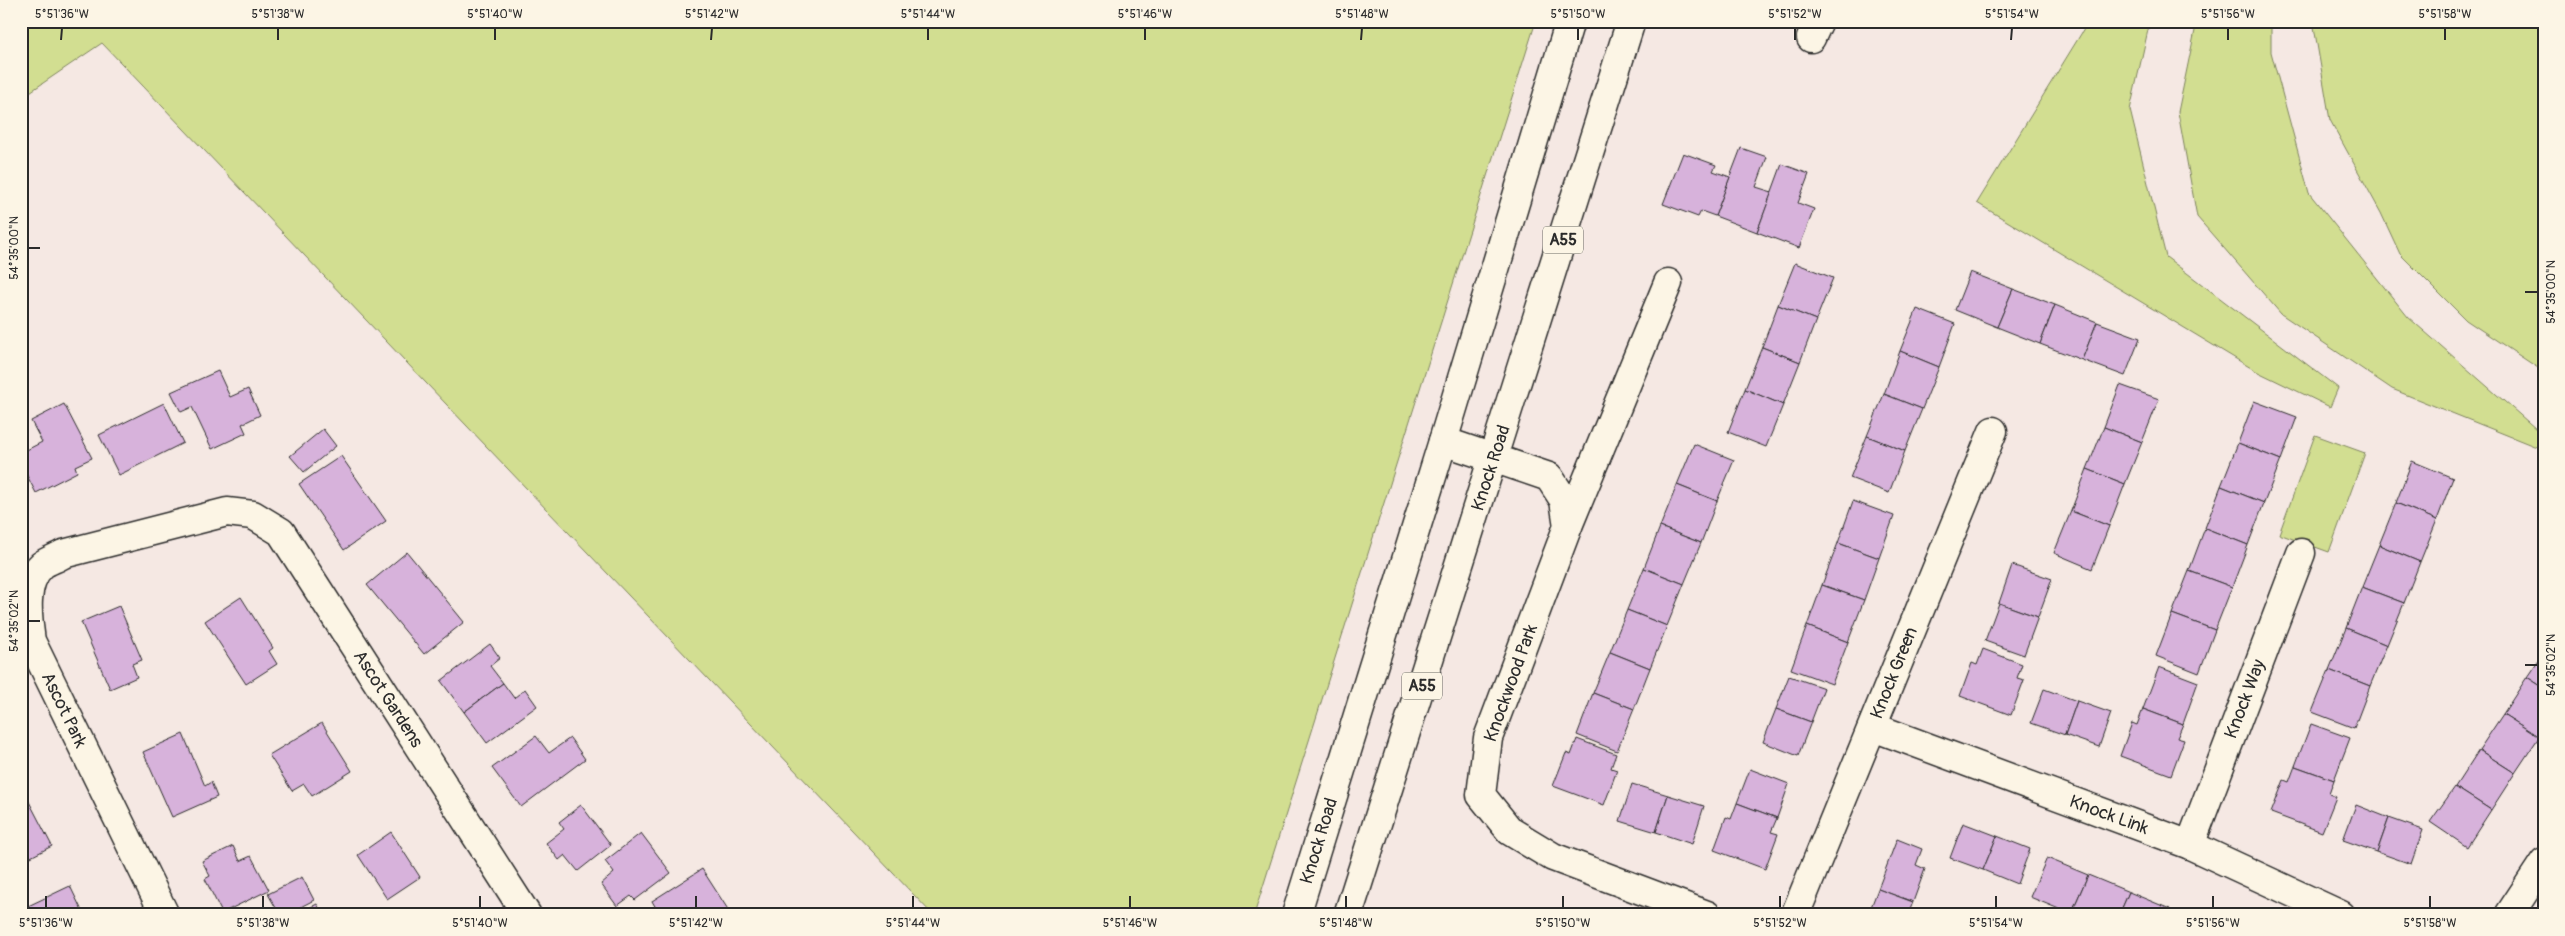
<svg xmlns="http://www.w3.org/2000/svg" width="2565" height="936" font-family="Pangolin,sans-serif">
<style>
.green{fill:#d2de91;stroke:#7e845e}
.building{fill:#d7b2db;stroke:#2b2b2b}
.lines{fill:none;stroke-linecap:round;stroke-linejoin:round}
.minor-casing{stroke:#2b2b2b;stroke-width:31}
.highway-casing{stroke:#2b2b2b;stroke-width:31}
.minor{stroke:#fcf5e5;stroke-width:28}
.highway{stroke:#fcf5e5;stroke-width:28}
.ticks{fill:none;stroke:#2b2b2b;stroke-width:2}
.labels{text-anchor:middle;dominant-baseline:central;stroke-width:4;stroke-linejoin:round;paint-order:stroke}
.shield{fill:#fcf5e5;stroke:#6a6863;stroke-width:1}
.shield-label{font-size:16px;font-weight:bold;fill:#2b2b2b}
.street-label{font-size:18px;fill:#2b2b2b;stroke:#fcf5e5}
.neatline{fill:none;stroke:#2b2b2b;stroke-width:2}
.ticks-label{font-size:12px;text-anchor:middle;fill:#2b2b2b}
</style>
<rect width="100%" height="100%" fill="#f5e8e3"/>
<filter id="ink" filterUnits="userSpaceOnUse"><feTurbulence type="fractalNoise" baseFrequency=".02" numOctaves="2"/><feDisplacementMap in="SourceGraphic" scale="10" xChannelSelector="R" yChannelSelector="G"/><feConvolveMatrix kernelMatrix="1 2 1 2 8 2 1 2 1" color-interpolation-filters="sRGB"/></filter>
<g filter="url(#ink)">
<g class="green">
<path d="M21 21H1536L1254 915H933L102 43 21 98Z"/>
<path d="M2089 21H2150L2130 110 2166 257 2338 388 2330 407 2256 371 1977 203Z"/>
<path d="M2197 21H2271V52L2309 193 2408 317 2544 436V450L2392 389 2281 314 2197 217 2178 112Z"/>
<path d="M2313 21H2544V372L2466 320 2400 254 2381 213 2330 120Z"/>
<path d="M2315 435 2365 453 2329 552 2279 534Z"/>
</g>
<g class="building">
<path d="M1741 148 1767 157 1756 187 1772 192 1757 232 1715 216Z"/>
<path d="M1683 153 1716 165 1713 171 1730 177 1715 216 1701 211 1698 217 1663 204Z"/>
<path d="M1782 164 1809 174 1798 203 1814 209 1799 248 1757 232Z"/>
<path d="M1795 263 1833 278 1816 320 1778 305Z"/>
<path d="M1970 272 2013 289 1997 327 1955 310Z"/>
<path d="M2013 289 2055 305 2040 344 1997 327Z"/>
<path d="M1778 305 1816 320 1800 362 1762 347Z"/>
<path d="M2055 305 2097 322 2082 360 2040 344Z"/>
<path d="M1917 309 1955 324 1939 367 1900 351Z"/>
<path d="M2097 322 2140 338 2125 376 2082 360Z"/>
<path d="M1762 347 1800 362 1783 405 1745 389Z"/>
<path d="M1900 351 1939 367 1922 409 1884 394Z"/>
<path d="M218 371 230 397 248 389 260 415 242 424 246 433 212 449 192 407 181 412 171 392Z"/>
<path d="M2120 385 2159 399 2142 442 2104 427Z"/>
<path d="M1745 389 1783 405 1766 447 1728 432Z"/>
<path d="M1884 394 1922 409 1905 451 1867 436Z"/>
<path d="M2254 401 2297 417 2281 460 2238 443Z"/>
<path d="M164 403 183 443 119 475 99 435Z"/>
<path d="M64 404 92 458 75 466 77 472 36 493 21 464V453L42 442 31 421Z"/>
<path d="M2104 427 2142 442 2125 484 2087 469Z"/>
<path d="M323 429 336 446 304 472 290 456Z"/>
<path d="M1867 436 1905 451 1889 493 1850 478Z"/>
<path d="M2238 443 2281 460 2264 503 2221 486Z"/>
<path d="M1694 444 1734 460 1717 501 1677 485Z"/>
<path d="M341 456 386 521 344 550 299 484Z"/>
<path d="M2412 461 2453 478 2437 520 2396 503Z"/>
<path d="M2087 469 2125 484 2109 526 2071 511Z"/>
<path d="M1677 485 1717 501 1701 543 1660 527Z"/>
<path d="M2221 486 2264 503 2248 545 2205 528Z"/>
<path d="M1853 501 1894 516 1879 558 1838 543Z"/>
<path d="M2396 503 2437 520 2420 562 2379 545Z"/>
<path d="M2071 511 2109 526 2092 569 2054 553Z"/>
<path d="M1660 527 1701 543 1684 584 1644 568Z"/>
<path d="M2205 528 2248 545 2232 587 2189 571Z"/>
<path d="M1838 543 1879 558 1864 600 1822 585Z"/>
<path d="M2379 545 2420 562 2404 603 2362 587Z"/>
<path d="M407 552 464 622 424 654 367 585Z"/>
<path d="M2012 565 2052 579 2038 617 1999 603Z"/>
<path d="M1644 568 1684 584 1667 626 1627 610Z"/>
<path d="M2189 571 2232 587 2215 630 2172 614Z"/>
<path d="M1822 585 1864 600 1848 642 1807 626Z"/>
<path d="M2362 587 2404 603 2387 645 2346 628Z"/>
<path d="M241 597 273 648 269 651 277 664 246 684 205 621Z"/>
<path d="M1999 603 2038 617 2024 655 1985 641Z"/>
<path d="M119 606 142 660 132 664 137 677 110 689 81 622Z"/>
<path d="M1627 610 1667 626 1650 668 1610 652Z"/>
<path d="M2172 614 2215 630 2199 673 2156 656Z"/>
<path d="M1807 626 1848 642 1832 684 1791 669Z"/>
<path d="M2346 628 2387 645 2370 686 2329 670Z"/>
<path d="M490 644 500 658 490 666 503 683 464 712 441 681Z"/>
<path d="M1983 649 2022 664 2017 678 2024 680 2011 715 1960 696 1972 663 1977 665Z"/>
<path d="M1610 652 1650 668 1634 709 1593 693Z"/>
<path d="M2544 652V688L2527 677Z"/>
<path d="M2159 667 2198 682 2183 724 2143 709Z"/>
<path d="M2329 670 2370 686 2354 728 2312 712Z"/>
<path d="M1789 676 1824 688 1811 722 1776 709Z"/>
<path d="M2527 677 2544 688V730L2539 737 2503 714Z"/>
<path d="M503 683 514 698 525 689 537 706 487 743 464 712Z"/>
<path d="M2044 689 2077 701 2065 735 2031 723Z"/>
<path d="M1593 693 1634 709 1617 751 1577 735Z"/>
<path d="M2077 701 2111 713 2099 747 2065 735Z"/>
<path d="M1776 709 1811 722 1798 756 1763 742Z"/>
<path d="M2143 709 2183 724 2177 738 2184 740 2171 775 2120 756 2132 723 2137 725Z"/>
<path d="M2503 714 2539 737 2515 773 2479 750Z"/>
<path d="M322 723 352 771 312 796 304 784 292 791 269 755Z"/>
<path d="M2311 724 2350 738 2334 780 2295 766Z"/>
<path d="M183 734 205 786 211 782 217 797 172 817 143 752Z"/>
<path d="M536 736 549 753 570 738 585 759 521 807 492 768Z"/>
<path d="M1577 739 1616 754 1611 768 1617 770 1604 805 1553 786 1566 753 1571 755Z"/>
<path d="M2479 750 2515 773 2491 810 2455 787Z"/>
<path d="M2295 766 2334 780 2329 794 2336 797 2322 832 2271 813 2284 780 2289 782Z"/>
<path d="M1750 769 1789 784 1777 818 1737 803Z"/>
<path d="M1632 784 1668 795 1656 832 1620 821Z"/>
<path d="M2455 787 2491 810 2467 847 2430 822Z"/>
<path d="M23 790 52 846 21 862V791Z"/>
<path d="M1668 795 1704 806 1692 844 1656 832Z"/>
<path d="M1737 803 1777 818 1771 832 1778 834 1765 869 1714 850 1726 817 1731 819Z"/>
<path d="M581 805 611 845 578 871 565 855 559 860 546 843 564 829 559 822Z"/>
<path d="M2356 805 2389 818 2377 852 2343 840Z"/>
<path d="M2389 818 2423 830 2411 864 2377 852Z"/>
<path d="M1963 823 1997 836 1983 870 1950 858Z"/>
<path d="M391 832 420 877 387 899 358 855Z"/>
<path d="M641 833 671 873 635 900 631 896 617 906 601 884 614 873 605 861Z"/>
<path d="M1997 836 2030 849 2017 884 1983 870Z"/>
<path d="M1897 839 1922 849 1916 865 1925 869 1913 902 1878 889Z"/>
<path d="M233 846 240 861 251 856 269 890 222 913 205 879 210 876 202 861Z"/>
<path d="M2047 858 2088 875 2071 914 2030 897Z"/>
<path d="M702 869 729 911 723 915H660L652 901Z"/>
<path d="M2088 875 2129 892 2119 915 2071 914Z"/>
<path d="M302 877 314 900 285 915H280L268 894Z"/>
<path d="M70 886 84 915H29L26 907Z"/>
<path d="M1878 889 1913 902 1908 915H1868Z"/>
<path d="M2129 892 2170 909 2167 915H2119Z"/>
<path d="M317 904 323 915H295Z"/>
</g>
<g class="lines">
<defs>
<g id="minor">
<path d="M1811 38 1819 21"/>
<path d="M1668 283 1568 526 1488 738 1481 795 1510 831 1553 857 1707 915"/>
<path d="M1443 441 1549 477 1564 500 1568 526"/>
<path d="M1873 727 2190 845 2341 915"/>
<path d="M2190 845 2301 553"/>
<path d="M165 915 31 641C28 619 22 583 42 565 47 561 57 558 63 554L227 512 253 515 281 532 527 915"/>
<path d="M1795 915 1993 431"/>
<path d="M2509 915 2544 862"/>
</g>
<g id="highway">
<path d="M1296 915 1443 441 1570 21"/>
<path d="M1348 915 1631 21"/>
</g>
</defs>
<use href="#minor" class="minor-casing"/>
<use href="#highway" class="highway-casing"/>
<use href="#minor" class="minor"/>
<use href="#highway" class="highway"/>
</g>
</g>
<path class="ticks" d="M61 40 62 28M278 40V28M495 40V28M711 40 712 28M928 40V28M1145 40V28M1361 40 1362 28M1578 40V28M1795 40V28M2011 40 2012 28M2228 40V28M2445 40V28M28 248H40M2525 292H2538M28 621H40M2525 665H2538M46 908V896M263 908V896M480 908V896M696 908V896M913 908V896M1130 908V896M1346 908V896M1563 908V896M1780 908V896M1996 908V896M2213 908V896M2430 908V896"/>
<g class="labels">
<g class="shield">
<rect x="1543" y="226.5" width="40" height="27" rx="4"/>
<rect x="1402" y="672.5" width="40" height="27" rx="4"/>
</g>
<g class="shield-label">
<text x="1563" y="240">A55</text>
<text x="1422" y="686">A55</text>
</g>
<g class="street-label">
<text transform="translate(1491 468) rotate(-72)">Knock Road</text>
<text transform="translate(1894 673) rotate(-68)">Knock Green</text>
<text transform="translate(1511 683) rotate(-70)">Knockwood Park</text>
<text transform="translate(388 699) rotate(57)">Ascot Gardens</text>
<text transform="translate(2245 699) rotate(-69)">Knock Way</text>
<text transform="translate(64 710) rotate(64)">Ascot Park</text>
<text transform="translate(2109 815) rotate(20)">Knock Link</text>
<text transform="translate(1319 841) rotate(-73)">Knock Road</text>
</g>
</g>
<rect width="2565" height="936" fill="none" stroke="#fcf5e5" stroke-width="55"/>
<rect x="28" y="28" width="2510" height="880" class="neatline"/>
<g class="ticks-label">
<text x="62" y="18">5°51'36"W</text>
<text x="278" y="18">5°51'38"W</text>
<text x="495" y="18">5°51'40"W</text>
<text x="712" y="18">5°51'42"W</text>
<text x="928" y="18">5°51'44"W</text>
<text x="1145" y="18">5°51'46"W</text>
<text x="1362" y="18">5°51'48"W</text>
<text x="1578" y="18">5°51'50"W</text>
<text x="1795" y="18">5°51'52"W</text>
<text x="2012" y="18">5°51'54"W</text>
<text x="2228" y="18">5°51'56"W</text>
<text x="2445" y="18">5°51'58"W</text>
<text transform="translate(14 248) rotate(-90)" y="4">54°35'00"N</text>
<text transform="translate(2551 292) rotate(-90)" y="4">54°35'00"N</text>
<text transform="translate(14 621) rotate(-90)" y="4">54°35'02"N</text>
<text transform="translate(2551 665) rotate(-90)" y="4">54°35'02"N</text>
<text x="46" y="927">5°51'36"W</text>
<text x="263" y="927">5°51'38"W</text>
<text x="480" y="927">5°51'40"W</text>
<text x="696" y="927">5°51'42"W</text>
<text x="913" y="927">5°51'44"W</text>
<text x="1130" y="927">5°51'46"W</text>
<text x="1346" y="927">5°51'48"W</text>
<text x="1563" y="927">5°51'50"W</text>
<text x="1780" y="927">5°51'52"W</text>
<text x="1996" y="927">5°51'54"W</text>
<text x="2213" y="927">5°51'56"W</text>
<text x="2430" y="927">5°51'58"W</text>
</g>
</svg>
